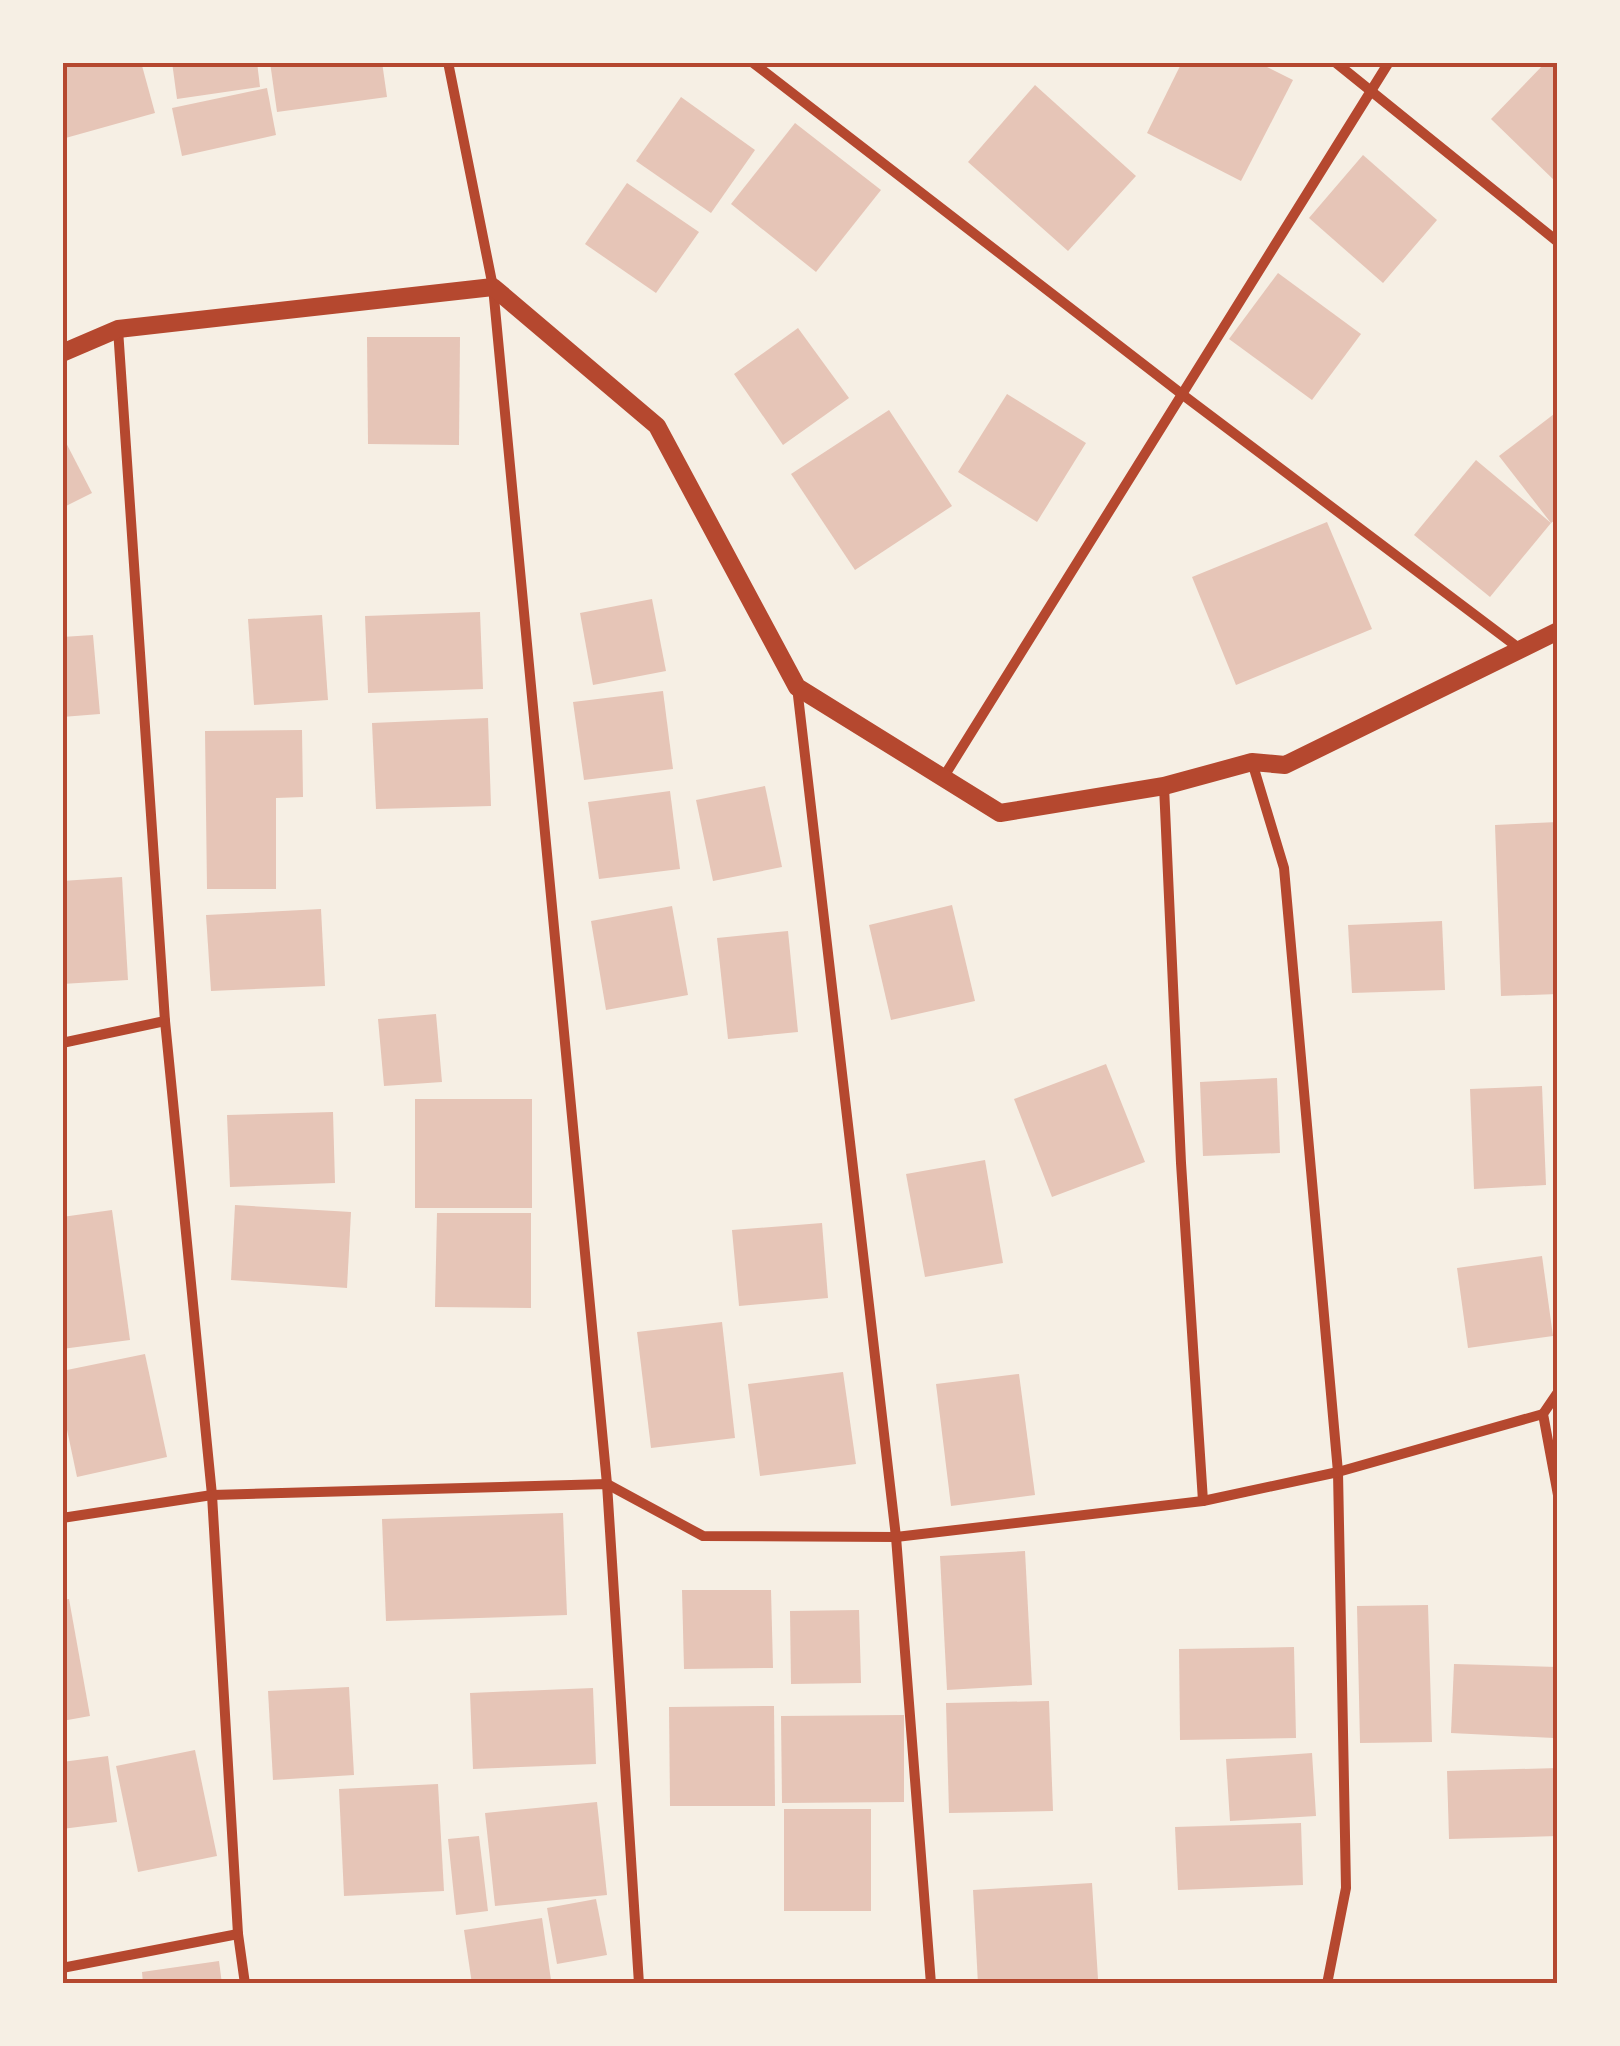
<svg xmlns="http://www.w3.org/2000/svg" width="1620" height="2046" font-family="'Exo 2',sans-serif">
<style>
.building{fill:#e6c5b7}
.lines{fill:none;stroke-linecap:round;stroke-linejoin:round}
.minor{stroke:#b5482f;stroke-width:10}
.tertiary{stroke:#b5482f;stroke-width:18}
.neatline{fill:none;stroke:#b5482f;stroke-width:4}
</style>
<rect width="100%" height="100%" fill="#f6efe4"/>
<g class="building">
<path d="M62 62H141L155 113 62 139Z"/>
<path d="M172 62H257L260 87 177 99Z"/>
<path d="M270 62H382L387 97 277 112Z"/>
<path d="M1182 62H1257L1293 80 1241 181 1147 133Z"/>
<path d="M1546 62H1558V184L1491 119Z"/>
<path d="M1035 85 1136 176 1068 251 968 162Z"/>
<path d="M267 88 276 135 182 156 172 108Z"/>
<path d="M681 97 755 150 711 213 636 161Z"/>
<path d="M795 123 881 190 816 272 731 204Z"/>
<path d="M1363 155 1437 220 1383 283 1309 218Z"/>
<path d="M627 183 699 232 656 293 585 244Z"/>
<path d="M1278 273 1361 334 1312 400 1229 339Z"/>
<path d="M798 328 849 398 783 445 734 374Z"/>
<path d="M367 337H460L459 445 368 444Z"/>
<path d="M1007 394 1086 443 1037 522 958 472Z"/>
<path d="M889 410 952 506 855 570 791 474Z"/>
<path d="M1558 411V518L1551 523 1499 456Z"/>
<path d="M62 435 92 493 62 508Z"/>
<path d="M1476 460 1551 523 1490 597 1414 535Z"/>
<path d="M1327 522 1372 629 1236 685 1192 577Z"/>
<path d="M652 599 666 671 593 685 580 613Z"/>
<path d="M480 612 483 689 368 693 365 616Z"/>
<path d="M322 615 328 700 254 705 248 619Z"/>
<path d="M93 635 100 714 62 717V637Z"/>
<path d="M663 691 673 769 584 780 573 702Z"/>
<path d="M488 718 491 806 376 809 372 723Z"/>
<path d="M302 730 303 797 276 798V889H207L205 731Z"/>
<path d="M765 786 782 867 713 881 696 800Z"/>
<path d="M670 791 680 869 599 879 588 802Z"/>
<path d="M1558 822V994L1501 996 1495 825Z"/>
<path d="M122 877 128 980 62 984V881Z"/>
<path d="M952 905 975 1001 891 1020 869 925Z"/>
<path d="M672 906 688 995 606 1010 591 921Z"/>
<path d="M321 909 325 986 211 991 206 915Z"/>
<path d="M1442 921 1445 990 1352 993 1348 925Z"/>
<path d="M788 931 798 1032 728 1039 717 938Z"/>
<path d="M436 1014 442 1082 384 1086 378 1019Z"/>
<path d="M1106 1064 1145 1162 1052 1197 1014 1099Z"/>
<path d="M1277 1078 1280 1153 1203 1156 1200 1082Z"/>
<path d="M1542 1086 1546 1185 1474 1189 1470 1089Z"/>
<rect x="415" y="1099" width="117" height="109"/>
<path d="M333 1112 335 1183 230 1187 227 1115Z"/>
<path d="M985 1160 1003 1263 925 1277 906 1174Z"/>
<path d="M235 1205 351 1212 347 1288 231 1280Z"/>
<path d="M112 1210 130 1340 62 1349V1217Z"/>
<path d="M437 1213H531V1308L435 1307Z"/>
<path d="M822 1223 828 1298 739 1306 732 1230Z"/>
<path d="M1542 1256 1553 1336 1468 1348 1457 1268Z"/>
<path d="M722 1322 735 1438 651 1448 637 1332Z"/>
<path d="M145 1354 167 1457 77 1477 62 1406V1371Z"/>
<path d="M843 1372 856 1464 760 1476 748 1384Z"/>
<path d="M1019 1374 1035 1495 951 1506 936 1384Z"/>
<path d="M563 1513 567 1615 386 1621 382 1519Z"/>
<path d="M1025 1551 1032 1685 947 1690 940 1556Z"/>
<path d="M682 1590H771L773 1668 684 1669Z"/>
<path d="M69 1599 90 1716 62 1721V1600Z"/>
<path d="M1428 1605 1432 1742 1360 1743 1357 1606Z"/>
<path d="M859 1610 861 1683 791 1684 790 1611Z"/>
<path d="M1294 1647 1296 1738 1180 1740 1179 1649Z"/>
<path d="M1454 1664 1557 1667 1554 1738 1451 1733Z"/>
<path d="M349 1687 354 1775 273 1780 268 1691Z"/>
<path d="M593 1688 596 1764 473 1769 470 1693Z"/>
<path d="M1049 1701 1053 1811 949 1813 946 1703Z"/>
<path d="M774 1706 775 1806H670L669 1707Z"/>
<path d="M904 1715V1802L782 1803 781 1716Z"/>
<path d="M195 1750 217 1856 138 1872 116 1766Z"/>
<path d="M1312 1753 1316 1816 1230 1821 1226 1759Z"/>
<path d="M108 1756 117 1822 62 1829V1762Z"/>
<path d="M1558 1768V1836L1449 1839 1447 1771Z"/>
<path d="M438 1784 444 1891 344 1896 339 1789Z"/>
<path d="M597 1802 607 1895 495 1906 485 1813Z"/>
<rect x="784" y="1809" width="87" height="102"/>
<path d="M1301 1823 1303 1885 1178 1890 1175 1827Z"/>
<path d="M479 1836 488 1911 456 1915 448 1839Z"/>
<path d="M1092 1883 1098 1979 978 1984 973 1890Z"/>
<path d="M596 1899 607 1955 557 1964 547 1908Z"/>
<path d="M542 1918 551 1980 527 1984H472L464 1930Z"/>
<path d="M219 1961 222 1984H143L142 1972Z"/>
</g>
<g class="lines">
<g class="minor">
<path d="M448 62 493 287 607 1484 639 1984"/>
<path d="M752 62 1183 395 1520 649"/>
<path d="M1335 62 1558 242"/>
<path d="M118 329 165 1021 212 1495 238 1934 245 1984"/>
<path d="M797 687 896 1537 931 1984"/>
<path d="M1252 762 1284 868 1338 1472 1346 1888 1327 1984"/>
<path d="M943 778 1389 62"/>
<path d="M1164 786 1181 1163 1203 1501"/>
<path d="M62 1043 165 1021"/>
<path d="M1558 1392 1543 1414 1558 1495"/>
<path d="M62 1518 212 1495 607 1484 703 1536 896 1537 1203 1501 1338 1472 1543 1414"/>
<path d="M62 1968 238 1934"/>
</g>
<path class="tertiary" d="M62 353 118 329 493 287 657 426 797 687 1000 813 1164 786 1252 762 1285 765 1558 631"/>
</g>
<rect width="1620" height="2046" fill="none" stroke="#f6efe4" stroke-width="130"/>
<rect x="65" y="65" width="1490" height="1916" class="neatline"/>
</svg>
